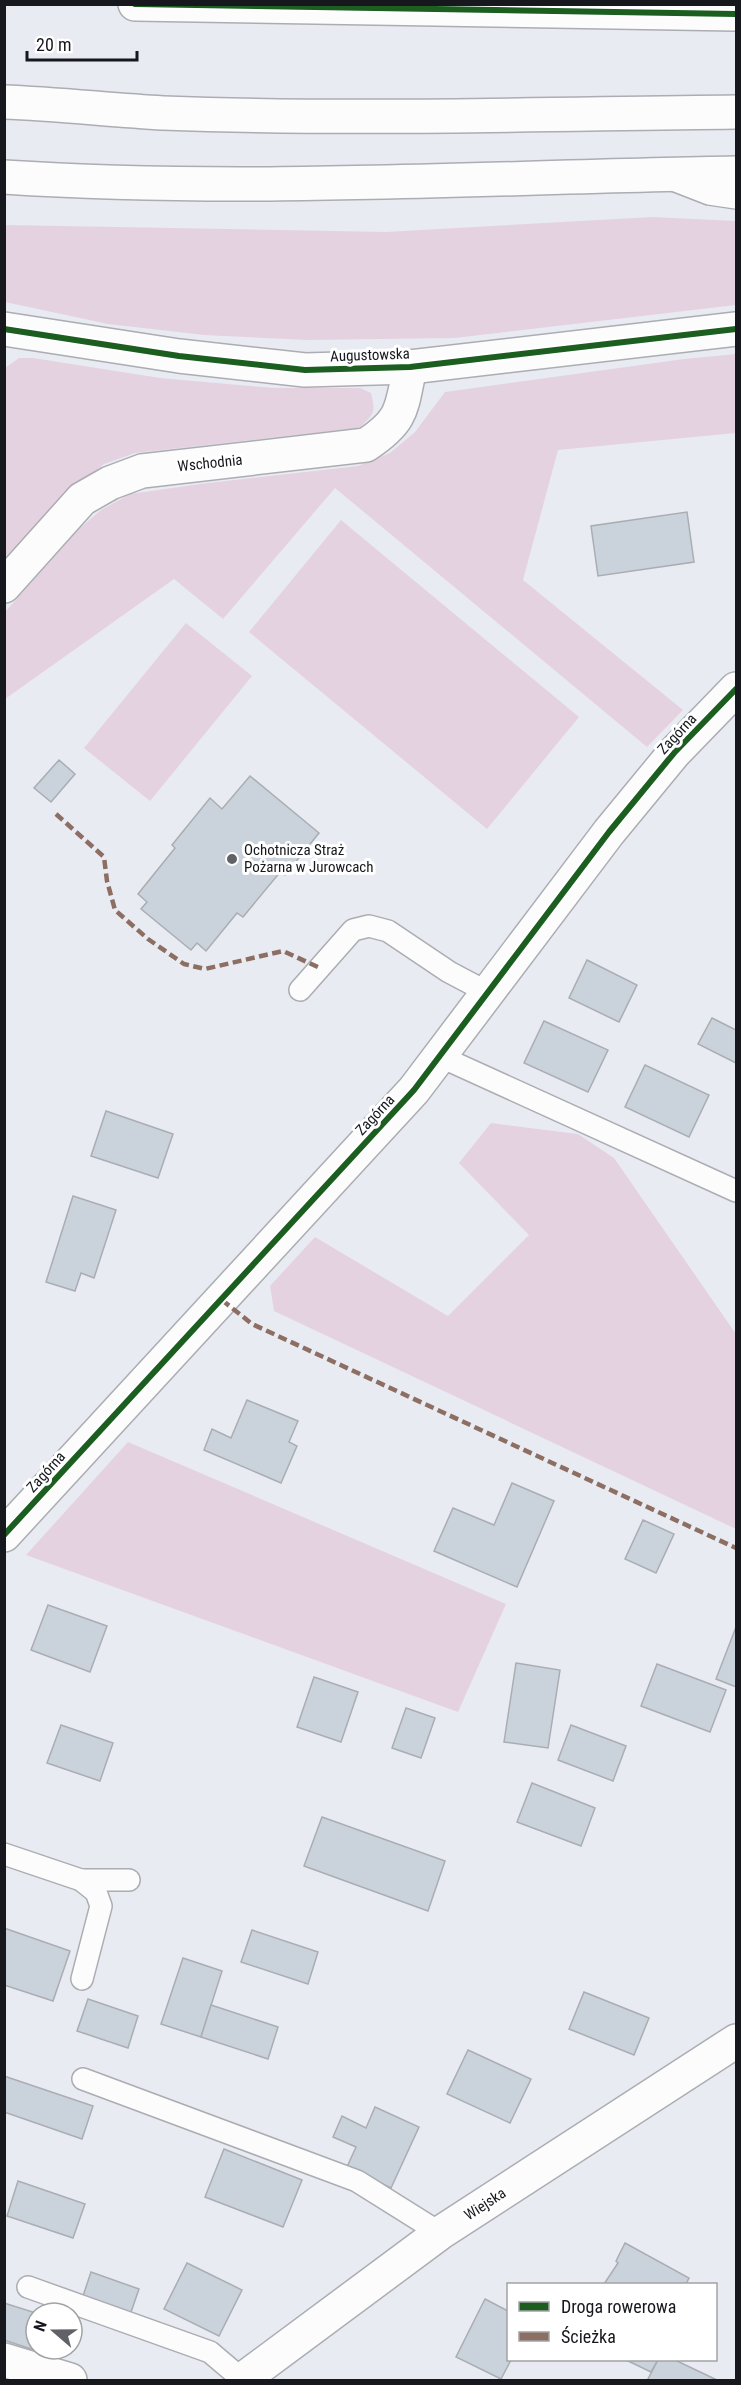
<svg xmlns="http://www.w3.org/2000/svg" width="741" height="2385" font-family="'Roboto Condensed',sans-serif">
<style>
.green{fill:#e5d2e0}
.building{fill:#cad3dc;stroke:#aaadb2;stroke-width:1.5}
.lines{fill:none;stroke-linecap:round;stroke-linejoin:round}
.lane-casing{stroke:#abadb2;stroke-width:24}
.street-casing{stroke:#abadb2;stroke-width:36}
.highway-casing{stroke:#abadb2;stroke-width:36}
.lane{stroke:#fcfcfd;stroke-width:21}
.street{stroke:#fcfcfd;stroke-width:33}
.highway{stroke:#fcfcfd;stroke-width:33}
.quiet{stroke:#8d6e63;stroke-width:4.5;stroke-dasharray:9 4.5;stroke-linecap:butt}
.cycleway-casing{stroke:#fff;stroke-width:10}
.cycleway{stroke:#1b5e20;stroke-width:6}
.poi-dot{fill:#606268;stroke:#fff;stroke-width:2}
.labels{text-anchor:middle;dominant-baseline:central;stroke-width:6;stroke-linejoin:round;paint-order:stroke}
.street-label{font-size:15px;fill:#17181d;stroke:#fff}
.poi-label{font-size:15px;fill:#17181d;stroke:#fff;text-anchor:start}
</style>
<rect width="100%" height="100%" fill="#e9ebf2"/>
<g class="green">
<path d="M652 217 736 221V305L455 338 308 340 204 335 108 324 5 302V225L386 232Z"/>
<path d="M736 354V433L558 450 523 580 683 710 647 747 335 488 223 619 174 579 5 699V612L80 528 101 510 130 494 200 484 358 466 390 453 415 432 445 392 684 359Z"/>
<path d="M19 358H33L160 378 273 388H360L371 393C376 413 374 414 359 428L135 453 104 464 61 500 5 564V368Z"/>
<path d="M341 520 579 717 487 829 249 632Z"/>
<path d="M186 623 252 676 150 801 84 748Z"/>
<path d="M491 1123 578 1134 614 1158 736 1334V1529L274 1311 270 1286 315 1237 448 1316 529 1235 459 1163Z"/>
<path d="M128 1442 506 1604 458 1712 26 1555Z"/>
</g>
<g class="building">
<path d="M687 512 694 562 598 576 591 526Z"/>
<path d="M59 760 75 774 51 802 34 788Z"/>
<path d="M250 776 319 833 285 875 281 871 243 917 237 913 206 951 197 943 191 950 141 909 147 902 138 894 175 848 172 845 210 798 222 809Z"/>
<path d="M587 960 637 985 619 1022 569 998Z"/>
<path d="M712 1018 736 1030V1063L698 1044Z"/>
<path d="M544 1021 608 1050 588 1092 524 1063Z"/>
<path d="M645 1065 709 1095 689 1137 625 1107Z"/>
<path d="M106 1111 173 1134 158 1178 91 1156Z"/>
<path d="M73 1196 116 1210 94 1278 81 1273 75 1291 46 1282Z"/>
<path d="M247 1400 298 1421 289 1442 297 1446 281 1483 204 1450 212 1429 231 1438Z"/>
<path d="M512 1483 554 1501 517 1587 434 1551 453 1508 494 1525Z"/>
<path d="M643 1520 674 1534 656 1573 625 1559Z"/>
<path d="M48 1605 107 1626 90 1672 31 1650Z"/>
<path d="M736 1627V1687L716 1679Z"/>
<path d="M516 1663 560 1670 548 1748 504 1742Z"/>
<path d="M657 1664 726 1690 710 1732 641 1706Z"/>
<path d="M314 1677 358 1692 341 1742 297 1727Z"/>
<path d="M406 1708 435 1718 421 1758 392 1748Z"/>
<path d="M61 1725 113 1743 100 1781 47 1763Z"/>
<path d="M571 1725 626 1746 613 1781 558 1760Z"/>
<path d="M532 1783 595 1808 581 1846 517 1822Z"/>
<path d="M322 1817 445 1861 428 1911 304 1866Z"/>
<path d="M4 1928 70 1951 53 2001 4 1985Z"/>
<path d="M252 1930 318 1952 308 1984 241 1962Z"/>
<path d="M183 1958 222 1971 201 2037 161 2024Z"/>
<path d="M584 1992 649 2018 634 2055 569 2029Z"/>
<path d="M88 1999 138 2016 128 2048 77 2031Z"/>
<path d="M211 2005 278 2027 268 2059 201 2037Z"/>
<path d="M468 2050 531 2079 510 2123 447 2094Z"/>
<path d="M4 2076 93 2106 82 2139 4 2112Z"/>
<path d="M375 2107 419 2127 391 2188 347 2167 356 2147 333 2137 342 2116 366 2128Z"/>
<path d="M224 2149 302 2180 283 2227 205 2197Z"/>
<path d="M18 2181 85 2204 73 2238 7 2216Z"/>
<path d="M625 2243 689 2278 686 2284H604L618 2263 616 2261Z"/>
<path d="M187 2263 242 2290 219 2336 164 2309Z"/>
<path d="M91 2272 139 2289 130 2315 82 2299Z"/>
<path d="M485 2299 508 2311V2360H511L501 2379 456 2357Z"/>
<path d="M4 2303 36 2313V2349H48L46 2354 4 2340Z"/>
<path d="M626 2360H658L651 2372Z"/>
<path d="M658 2360H675L717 2380H650L648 2379Z"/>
</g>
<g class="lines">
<defs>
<g id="lane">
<path d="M673 180 709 194 736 198"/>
<path d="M300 990 353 930 369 926 388 931 449 972 487 992"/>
<path d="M439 1056 736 1191"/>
<path d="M4 1854 81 1880 96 1892 101 1906 82 1979"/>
<path d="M81 1880H129"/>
<path d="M83 2079 357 2181 440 2233"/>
<path d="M28 2287 210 2352 243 2380"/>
</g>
<g id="street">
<path d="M135 4 736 14"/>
<path d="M4 329 179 356 305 370 410 367 736 329"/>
<path d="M4 586 82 499 110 483 142 471 366 445C404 420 401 409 410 367"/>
<path d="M4 1535 414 1090 609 832 674 753 736 689"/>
<path d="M4 2360 70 2380"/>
<path d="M242 2380 440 2233 736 2041"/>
</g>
<g id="highway">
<path d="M4 102C57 104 110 110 163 113 354 120 546 114 736 112"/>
<path d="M4 177C248 193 492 177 736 173"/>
</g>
</defs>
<use href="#lane" class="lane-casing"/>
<use href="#street" class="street-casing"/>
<use href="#highway" class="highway-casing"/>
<use href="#lane" class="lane"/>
<use href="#street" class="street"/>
<use href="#highway" class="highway"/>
<g class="quiet">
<path d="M56 814 104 857 107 881 115 910 148 939 184 964 205 969 283 951 320 968"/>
<path d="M222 1300 252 1324 736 1548"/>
</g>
<defs>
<g id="cycleway">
<path d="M135 4 736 14"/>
<path d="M4 329 179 356 305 370 410 367 736 329"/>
<path d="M4 1535 414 1090 609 832 674 753 736 689"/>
</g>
</defs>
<use href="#cycleway" class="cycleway-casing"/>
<use href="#cycleway" class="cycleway"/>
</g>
<circle class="poi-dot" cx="232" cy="859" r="6"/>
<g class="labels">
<g class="street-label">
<text transform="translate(370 355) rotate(-2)">Augustowska</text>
<text transform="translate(210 463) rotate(-6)">Wschodnia</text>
<text transform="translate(677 734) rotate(-47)">Zagórna</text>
<text transform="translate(375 1115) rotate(-47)">Zagórna</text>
<text transform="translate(46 1472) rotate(-48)">Zagórna</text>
<text transform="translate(485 2204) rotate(-33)">Wiejska</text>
</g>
<g class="poi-label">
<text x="244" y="850">Ochotnicza Straż<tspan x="244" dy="17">Pożarna w Jurowcach</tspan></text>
</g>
</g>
<rect width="741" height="2385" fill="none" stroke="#17181d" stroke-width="12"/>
<rect x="507" y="2283" width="210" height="78" fill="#ffffff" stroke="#a2a3a5" stroke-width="1.5"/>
<rect x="519" y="2302" width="30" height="9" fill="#1b5e20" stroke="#a2a3a5" stroke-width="1.5"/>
<text x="561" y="2313" font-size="18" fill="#17181d">Droga rowerowa</text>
<rect x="519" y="2332" width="30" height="9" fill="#8d6e63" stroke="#a2a3a5" stroke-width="1.5"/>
<text x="561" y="2343" font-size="18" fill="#17181d">Ścieżka</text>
<g transform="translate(54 2331) rotate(290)"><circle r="28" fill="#ffffff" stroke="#a2a3a5" stroke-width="1.5"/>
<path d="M0-4.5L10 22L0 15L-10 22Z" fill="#606268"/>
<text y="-9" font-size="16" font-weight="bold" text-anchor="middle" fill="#17181d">N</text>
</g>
<path d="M27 51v9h110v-9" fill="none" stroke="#17181d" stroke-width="3"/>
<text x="36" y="51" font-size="18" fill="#17181d" stroke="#ffffff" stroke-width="4.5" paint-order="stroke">20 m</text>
</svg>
